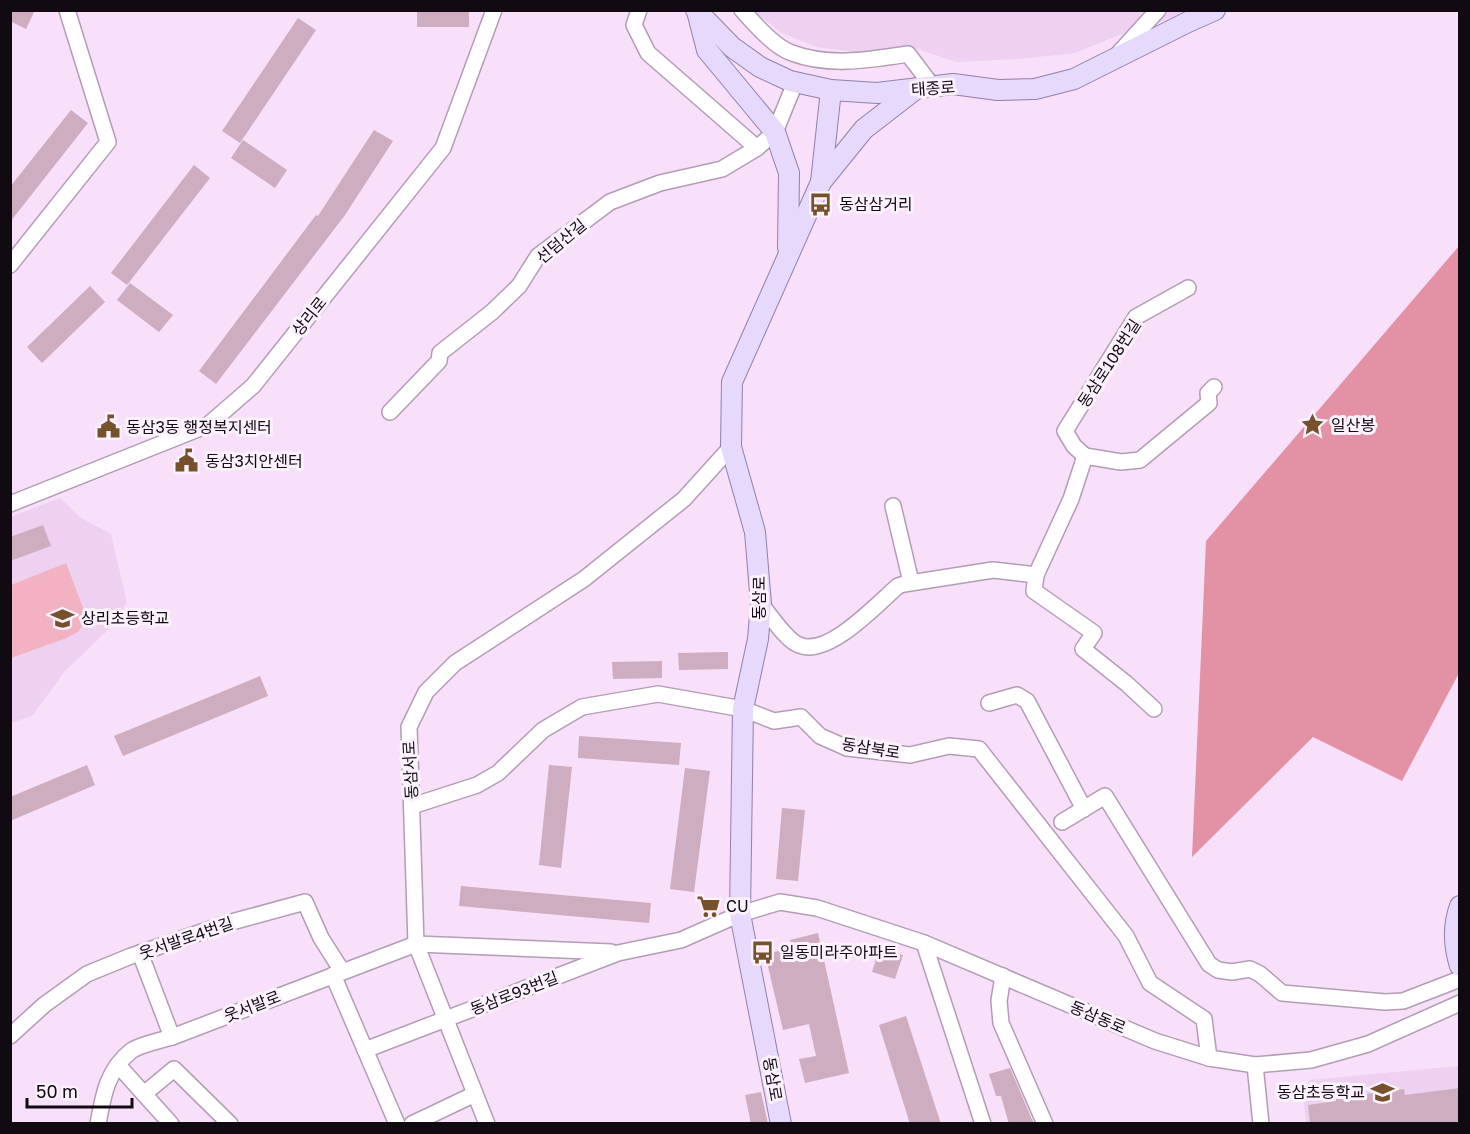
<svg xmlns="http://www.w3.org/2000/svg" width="1470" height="1134" font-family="'Golos Text','Noto Sans KR',sans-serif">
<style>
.built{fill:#eed1f1}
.green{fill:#f3b2c1}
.forest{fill:#e391a5}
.building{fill:#cdadbf}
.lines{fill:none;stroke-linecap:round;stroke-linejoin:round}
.minor-casing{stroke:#b39cb6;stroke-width:18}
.major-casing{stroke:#9180a8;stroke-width:22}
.minor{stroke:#fff;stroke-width:15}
.major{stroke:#e6d9fb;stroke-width:20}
.labels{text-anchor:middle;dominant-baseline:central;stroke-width:6;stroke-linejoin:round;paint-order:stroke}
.street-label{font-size:16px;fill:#110a12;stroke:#fcf2fd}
.poi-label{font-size:16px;fill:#110a12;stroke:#fcf2fd;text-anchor:start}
</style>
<rect width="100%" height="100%" fill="#f8dffa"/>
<g class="built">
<path d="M753 11H1185L1170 19 1119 35 1075 53 1018 59 956 62 917 49 862 53 816 47 782 33Z"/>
<path d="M60 498 81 518 111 534 127 603 105 633 65 671 32 716 11 723V517Z"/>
<path d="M1459 1066V1123H1306L1304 1103 1310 1080Z"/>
</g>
<path class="green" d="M66 563 87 618 78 632 64 639 11 658V585Z"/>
<path class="forest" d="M1459 246V673L1402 781 1313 737 1192 857 1206 541Z"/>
<g class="building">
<path d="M10 10H35L26 29 10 21Z"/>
<rect x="417" y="10" width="52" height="17"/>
<path d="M298 18 316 30 240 143 222 131Z"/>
<path d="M71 110 88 123 10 222V187Z"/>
<path d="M374 130 393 141 345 215 216 384 199 371 316 215 318 216Z"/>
<path d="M243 140 287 170 275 188 231 158Z"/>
<path d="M194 165 210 178 127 285 111 273Z"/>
<path d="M130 283 173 315 159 332 117 300Z"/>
<path d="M90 286 105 302 42 363 27 347Z"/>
<path d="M43 525 51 546 10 561V537Z"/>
<path d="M728 652V669L679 670 678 653Z"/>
<path d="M662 661V678L613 679 612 662Z"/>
<path d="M260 676 268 696 123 756 114 736Z"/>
<path d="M579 736 681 743 679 765 578 758Z"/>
<path d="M87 765 95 785 10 821V797Z"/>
<path d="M549 765 572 767 561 868 539 865Z"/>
<path d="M685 768 710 771 694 892 670 889Z"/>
<path d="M782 808 805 810 798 881 776 879Z"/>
<path d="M461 886 651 903 649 923 459 906Z"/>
<path d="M818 933 849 1073 805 1083 799 1059 816 1056 809 1024 783 1030 765 954 792 948 790 940Z"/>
<path d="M880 947 903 955 895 979 872 972Z"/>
<path d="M906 1016 941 1124H910L879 1025Z"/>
<path d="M1010 1068 1034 1124H1009L1001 1096H996L989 1074Z"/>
<path d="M1460 1088V1121L1443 1124H1310L1308 1105 1336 1101V1098L1404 1089 1405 1095Z"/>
<path d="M761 1092 768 1124H751L745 1095Z"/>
</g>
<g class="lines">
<defs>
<g id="minor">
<path d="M639 10 634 25 648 53 757 148"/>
<path d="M742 10C755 24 774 47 792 53 829 67 869 60 908 54L933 87"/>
<path d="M1117 55 1158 10"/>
<path d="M10 265 108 142 67 10"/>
<path d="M1188 288 1136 317 1065 431 1074 446 1085 456 1121 462 1140 460 1209 403 1208 393 1214 387"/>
<path d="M390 412 439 361 440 353 492 312 519 286 538 256 610 202 660 183 722 169 757 148 775 132 795 83"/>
<path d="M10 504 208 425 253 386 443 148 494 10"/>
<path d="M893 506 911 582"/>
<path d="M1036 575 1071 499 1085 456"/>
<path d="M761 604C770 615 786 640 799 645 828 658 877 604 898 586L904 584 993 570 1036 575 1034 591 1094 633 1083 649 1127 684 1154 709"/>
<path d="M989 703 1017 695 1027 701 1084 809"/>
<path d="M412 806 477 785 498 773 543 730 582 707 658 694 743 709 774 721 801 717 820 736 847 748 910 755 949 746 979 749 1126 936 1150 983 1204 1019 1209 1058"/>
<path d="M1062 822 1105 796 1209 964 1218 970 1232 972 1250 969 1260 974 1282 993 1385 1002 1403 1001 1460 979"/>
<path d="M924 943 983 1124"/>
<path d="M140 953 172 1037"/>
<path d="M333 975 397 1124"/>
<path d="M1003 976 999 1001 1001 1023 1045 1124"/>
<path d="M10 1036 44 1005 87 974 131 956 228 923 305 902 321 938 342 971"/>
<path d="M365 1050 618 953 681 940 740 914 780 902 817 908 924 943 1155 1041 1209 1058 1255 1065 1311 1060 1368 1044 1460 1003"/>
<path d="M118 1065 171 1124"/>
<path d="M1255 1065 1261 1124"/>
<path d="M144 1094 174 1069 230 1124"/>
<path d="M98 1124C103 1096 107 1070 131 1051 141 1044 160 1041 172 1037L416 944 611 952"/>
<path d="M412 1124 475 1094"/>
<path d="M487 1124 416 944 409 727 426 692 455 663 584 579 684 499 731 447"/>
</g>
<g id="major">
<path d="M696 10 732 47 760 67 790 81 831 90 877 93 953 84 998 90 1035 89 1074 79 1188 22 1215 10"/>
<path d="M698 15 707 50 775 132 789 173 788 248"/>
<path d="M821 182 864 129 917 88"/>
<path d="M1460 906C1453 925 1454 947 1460 966"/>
<path d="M781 1124 740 914 743 709 758 639 761 604 755 532 731 447 732 382 821 182 831 90"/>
</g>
</defs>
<use href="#minor" class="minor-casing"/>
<use href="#major" class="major-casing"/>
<use href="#minor" class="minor"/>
<use href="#major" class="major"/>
</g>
<defs>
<symbol id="bus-bare" viewBox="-9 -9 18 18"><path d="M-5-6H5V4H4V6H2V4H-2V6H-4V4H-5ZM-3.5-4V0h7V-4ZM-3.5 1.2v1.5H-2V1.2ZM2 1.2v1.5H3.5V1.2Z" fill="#76512c" stroke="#fcf2fd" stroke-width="2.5" paint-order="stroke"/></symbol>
<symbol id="sight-bare" viewBox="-9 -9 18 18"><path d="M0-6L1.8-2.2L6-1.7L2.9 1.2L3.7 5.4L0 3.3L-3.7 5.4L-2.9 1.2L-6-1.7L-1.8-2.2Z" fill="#76512c" stroke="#fcf2fd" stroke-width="2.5" paint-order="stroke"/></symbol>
<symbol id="civic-bare" viewBox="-9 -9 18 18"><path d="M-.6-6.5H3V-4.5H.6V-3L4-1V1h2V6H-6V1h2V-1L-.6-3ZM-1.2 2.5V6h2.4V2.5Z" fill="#76512c" stroke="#fcf2fd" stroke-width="2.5" paint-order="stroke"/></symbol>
<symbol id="school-bare" viewBox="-9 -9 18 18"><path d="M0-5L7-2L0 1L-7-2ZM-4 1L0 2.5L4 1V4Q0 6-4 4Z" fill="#76512c" stroke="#fcf2fd" stroke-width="2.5" paint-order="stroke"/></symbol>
<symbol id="supermarket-bare" viewBox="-9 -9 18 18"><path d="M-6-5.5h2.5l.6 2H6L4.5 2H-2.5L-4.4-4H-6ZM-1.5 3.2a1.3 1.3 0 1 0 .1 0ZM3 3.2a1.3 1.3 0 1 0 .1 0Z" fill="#76512c" stroke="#fcf2fd" stroke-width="2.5" paint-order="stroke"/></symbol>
</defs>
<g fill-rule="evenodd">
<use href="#bus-bare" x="804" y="188" width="33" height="33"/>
<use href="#sight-bare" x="1296" y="408" width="33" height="33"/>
<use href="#civic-bare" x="92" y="410" width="33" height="33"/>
<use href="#civic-bare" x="170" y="444" width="33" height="33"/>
<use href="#school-bare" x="46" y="602" width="33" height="33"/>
<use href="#supermarket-bare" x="692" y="890" width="33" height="33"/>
<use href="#bus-bare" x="746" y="936" width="33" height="33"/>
<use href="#school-bare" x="1366" y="1076" width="33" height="33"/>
</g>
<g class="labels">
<g class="street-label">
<text transform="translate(933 88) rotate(-4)">태종로</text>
<text transform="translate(561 241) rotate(-40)">선덤산길</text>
<text transform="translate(309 316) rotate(-51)">상리로</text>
<text transform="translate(1109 363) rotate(-57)">동삼로108번길</text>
<text transform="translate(759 598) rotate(-90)">동삼로</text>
<text transform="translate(871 748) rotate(9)">동삼북로</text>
<text transform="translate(410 770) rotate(-93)">동삼서로</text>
<text transform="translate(186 938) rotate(-19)">웃서발로4번길</text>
<text transform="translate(514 993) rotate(-21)">동삼로93번길</text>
<text transform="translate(252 1006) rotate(-21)">웃서발로</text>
<text transform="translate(1098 1017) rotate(23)">동삼동로</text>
<text transform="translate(773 1079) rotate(80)">동삼로</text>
</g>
<g class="poi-label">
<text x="839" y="204">동삼삼거리</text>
<text x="1331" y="425">일산봉</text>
<text x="126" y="427">동삼3동 행정복지센터</text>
<text x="205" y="461">동삼3치안센터</text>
<text x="81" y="618">상리초등학교</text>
<text x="726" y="906">CU</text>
<text x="780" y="952">일동미라주아파트</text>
<text x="1365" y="1092" text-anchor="end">동삼초등학교</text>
</g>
</g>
<rect width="1470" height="1134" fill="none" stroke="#110a12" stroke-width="24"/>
<path d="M27 1098v9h105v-9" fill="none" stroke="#110a12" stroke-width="3"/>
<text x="36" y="1098" font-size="18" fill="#110a12" stroke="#fcf2fd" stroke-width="4.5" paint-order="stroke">50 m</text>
</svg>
